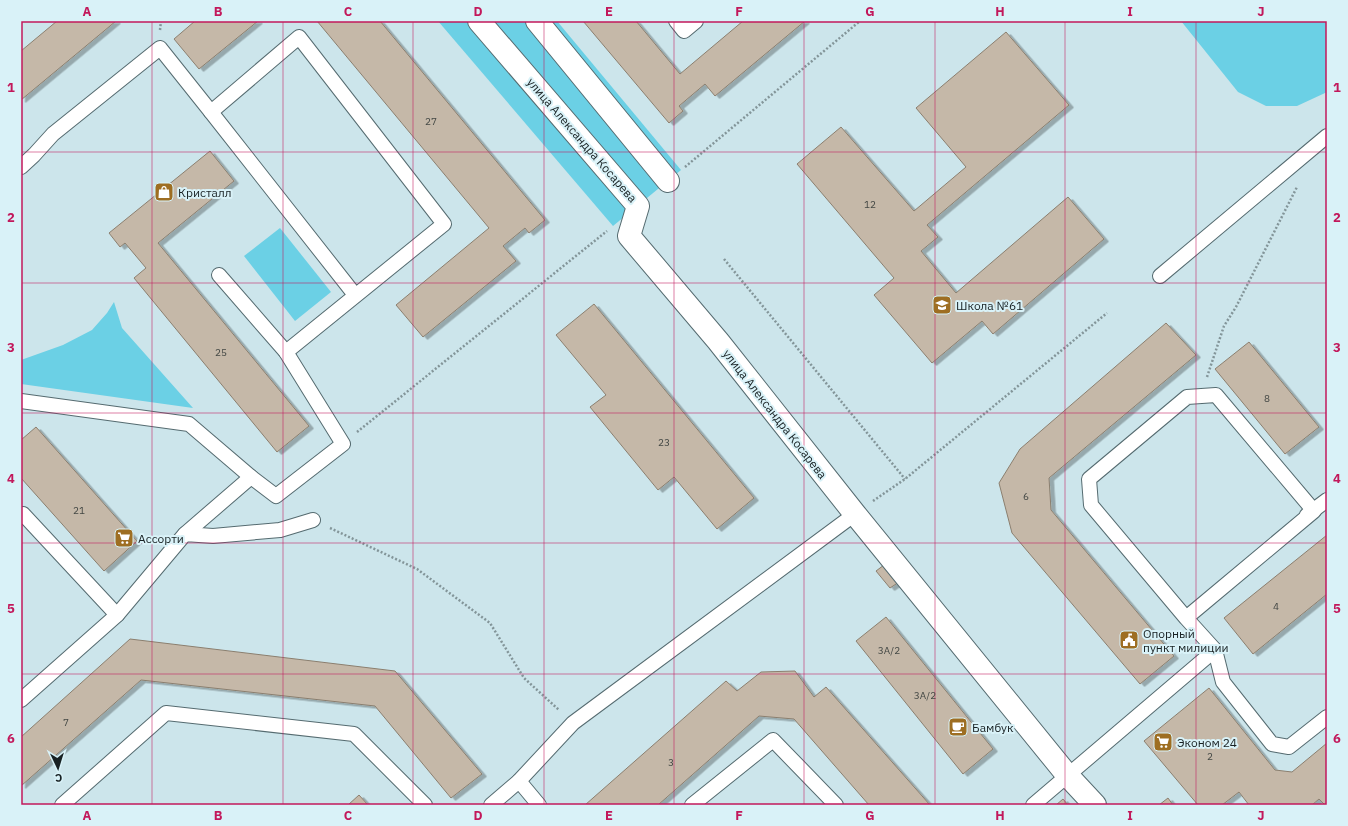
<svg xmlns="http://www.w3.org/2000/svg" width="1348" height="826" font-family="'IBM Plex Sans',sans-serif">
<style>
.green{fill:#6bd0e5}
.building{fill:#c5b8a8;stroke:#8b7f6f;filter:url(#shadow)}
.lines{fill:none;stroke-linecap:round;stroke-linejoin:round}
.lane-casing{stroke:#556b70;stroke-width:16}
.street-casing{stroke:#556b70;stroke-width:24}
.path{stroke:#839599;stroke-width:2.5;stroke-dasharray:2 2;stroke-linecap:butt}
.lane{stroke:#fff;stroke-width:14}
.street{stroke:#fff;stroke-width:22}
.grid{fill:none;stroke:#c2185b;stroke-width:1;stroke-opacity:0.55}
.labels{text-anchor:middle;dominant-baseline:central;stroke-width:4;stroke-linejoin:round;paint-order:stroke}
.number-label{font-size:10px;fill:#434744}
.street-label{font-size:12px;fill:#182123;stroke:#d9f2f8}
.poi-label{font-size:12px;fill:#182123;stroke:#d9f2f8;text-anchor:start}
.neatline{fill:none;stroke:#c2185b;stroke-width:1.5}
.grid-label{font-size:13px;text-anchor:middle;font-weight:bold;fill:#c2185b}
</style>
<defs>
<filter id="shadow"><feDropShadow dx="4.5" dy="2.5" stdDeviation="0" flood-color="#0004"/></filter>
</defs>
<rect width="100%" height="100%" fill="#cce5eb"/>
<g class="green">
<path d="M438 21H557L681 170 613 226Z"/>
<path d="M1181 21H1327V92L1325 93 1297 106H1266L1238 92Z"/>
<path d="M280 228 331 292 295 321 244 256Z"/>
<path d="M114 302 122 328 193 408 21 384V360L63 345 92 330 107 313Z"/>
</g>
<g class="building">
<path d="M57 21H116L21 100V51Z"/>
<path d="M195 21H258L199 69 174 39Z"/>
<path d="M317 21H380L545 220 529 233 525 228 503 246 516 261 423 337 396 305 489 228Z"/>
<path d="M583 21H636L680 74 743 21H805L715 96 705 84 679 106 683 111 669 123Z"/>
<path d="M1006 32 1069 105 927 225 938 237 921 251 956 293 1068 197 1104 239 993 334 982 321 932 363 874 295 894 278 797 164 841 127 914 211 966 167 916 108Z"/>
<path d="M210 151 234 181 158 243 309 426 277 452 134 278 146 268 125 243 120 247 109 233Z"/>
<path d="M594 304 754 498 717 529 674 477 658 490 590 407 606 395 556 335Z"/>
<path d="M1166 323 1196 355 1049 478 1051 510 1174 656 1140 684 1012 533 999 483 1020 449Z"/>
<path d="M1249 342 1319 427 1285 454 1215 369Z"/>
<path d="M36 427 137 541 104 571 21 478V440Z"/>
<path d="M1327 535V594L1253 654 1224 618Z"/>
<path d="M888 562 902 580 890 588 876 571Z"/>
<path d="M886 617 993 749 963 774 856 641Z"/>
<path d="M130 639 395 671 482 774 451 798 375 706 141 680 21 786V737Z"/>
<path d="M795 671 814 697 826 687 930 805H869L794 719 759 716 658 805H585L726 681 737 691 761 672Z"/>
<path d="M1209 688 1275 770 1292 772 1327 743V805H1325L1319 799 1312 805H1249L1239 792 1222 805H1198L1144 741Z"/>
<path d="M359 795 368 805H348Z"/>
<path d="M1168 798 1173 805H1159Z"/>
<path d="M1063 799 1068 805H1056Z"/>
</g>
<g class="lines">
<defs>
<g id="lane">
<path d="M676 21 684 31 696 21"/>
<path d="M211 112 355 295"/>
<path d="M21 167 34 155 53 134 160 48 211 112 299 37 444 224 286 352"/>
<path d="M1160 276 1327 136"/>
<path d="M21 401 189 424 251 477 276 496 343 444 286 352 219 275"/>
<path d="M1307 515 1327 500"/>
<path d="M21 517 23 514 117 615 185 534 213 536 280 530 313 520"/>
<path d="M185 534 251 477"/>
<path d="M1186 618 1314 511 1216 395 1187 397 1089 479 1091 505 1186 618 1215 650 1223 682 1272 744 1289 747 1327 717"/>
<path d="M21 700 117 615"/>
<path d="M519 781 573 723 855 514"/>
<path d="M62 805 166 713 354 734 425 805"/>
<path d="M491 805 519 781 539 805"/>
<path d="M692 805 773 740 836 805"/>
<path d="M1033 805 1215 650"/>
</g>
<g id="street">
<path d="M479 21 638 206 629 236 718 341 855 514 1068 776 1095 805"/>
<path d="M537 21 668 181"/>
</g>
</defs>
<use href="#lane" class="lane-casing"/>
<use href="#street" class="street-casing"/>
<g class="path">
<path d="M160 30 161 21"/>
<path d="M685 167 860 21"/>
<path d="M724 259 905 479"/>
<path d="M1207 377 1224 326 1236 307 1297 187"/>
<path d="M357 432 607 231"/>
<path d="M873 501 905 479 1107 313"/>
<path d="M330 528 417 569 490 623 524 678 559 710"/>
</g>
<use href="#lane" class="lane"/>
<use href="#street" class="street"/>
</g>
<path class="grid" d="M152 21V805M283 21V805M413 21V805M544 21V805M674 21V805M804 21V805M935 21V805M1065 21V805M1196 21V805M21 152H1327M21 283H1327M21 413H1327M21 543H1327M21 674H1327"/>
<defs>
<symbol id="shop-square" viewBox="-11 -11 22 22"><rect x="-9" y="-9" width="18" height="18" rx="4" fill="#9e6e22" stroke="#d9f2f8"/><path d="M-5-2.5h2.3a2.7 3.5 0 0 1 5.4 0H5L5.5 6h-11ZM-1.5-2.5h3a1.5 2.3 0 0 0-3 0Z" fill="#fff"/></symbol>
<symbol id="school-square" viewBox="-11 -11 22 22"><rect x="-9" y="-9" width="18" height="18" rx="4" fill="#9e6e22" stroke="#d9f2f8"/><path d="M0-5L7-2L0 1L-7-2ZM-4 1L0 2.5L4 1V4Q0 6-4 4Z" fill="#fff"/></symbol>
<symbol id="supermarket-square" viewBox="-11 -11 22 22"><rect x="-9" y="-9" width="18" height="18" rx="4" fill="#9e6e22" stroke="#d9f2f8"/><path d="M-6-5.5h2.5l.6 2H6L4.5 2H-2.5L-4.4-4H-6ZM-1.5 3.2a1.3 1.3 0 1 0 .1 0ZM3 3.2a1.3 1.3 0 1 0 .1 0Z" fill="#fff"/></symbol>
<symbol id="civic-square" viewBox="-11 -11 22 22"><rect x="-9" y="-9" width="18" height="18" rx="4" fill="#9e6e22" stroke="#d9f2f8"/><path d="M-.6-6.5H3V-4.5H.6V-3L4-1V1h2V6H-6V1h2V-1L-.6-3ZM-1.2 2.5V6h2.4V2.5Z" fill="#fff"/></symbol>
<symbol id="cafe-square" viewBox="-11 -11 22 22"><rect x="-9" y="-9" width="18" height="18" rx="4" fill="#9e6e22" stroke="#d9f2f8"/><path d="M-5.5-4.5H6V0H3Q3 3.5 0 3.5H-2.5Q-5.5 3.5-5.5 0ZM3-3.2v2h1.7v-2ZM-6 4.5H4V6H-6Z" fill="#fff"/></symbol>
</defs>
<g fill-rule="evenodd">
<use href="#shop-square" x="153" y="181" width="22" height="22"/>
<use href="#school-square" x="931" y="294" width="22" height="22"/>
<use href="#supermarket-square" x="113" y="527" width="22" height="22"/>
<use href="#civic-square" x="1118" y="629" width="22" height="22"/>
<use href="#cafe-square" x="947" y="716" width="22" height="22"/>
<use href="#supermarket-square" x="1152" y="731" width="22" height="22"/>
</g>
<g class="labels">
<g class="number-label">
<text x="431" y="121">27</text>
<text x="870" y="204">12</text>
<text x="221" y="352">25</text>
<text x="1267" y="398">8</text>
<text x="664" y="442">23</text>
<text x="1026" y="496">6</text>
<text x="79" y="510">21</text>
<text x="1276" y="606">4</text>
<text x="889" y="650">3А/2</text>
<text x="925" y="695">3А/2</text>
<text x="66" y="722">7</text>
<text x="1210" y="756">2</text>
<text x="671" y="762">3</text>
</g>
<g class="street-label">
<text transform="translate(582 140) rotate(49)">улица Александра Косарева</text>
<text transform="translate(775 414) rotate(52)">улица Александра Косарева</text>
</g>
<g class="poi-label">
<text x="178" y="192">Кристалл</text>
<text x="956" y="305">Школа №61</text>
<text x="138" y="538">Ассорти</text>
<text x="1143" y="633">Опорный<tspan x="1143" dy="14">пункт милиции</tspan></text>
<text x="972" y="727">Бамбук</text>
<text x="1177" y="742">Эконом 24</text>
</g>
</g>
<rect width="1348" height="826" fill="none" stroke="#d9f2f8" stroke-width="44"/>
<g transform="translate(58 768) rotate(176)" stroke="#d9f2f8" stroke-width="3" paint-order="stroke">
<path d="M0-3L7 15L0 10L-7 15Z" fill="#182123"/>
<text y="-6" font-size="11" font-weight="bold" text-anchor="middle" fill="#182123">С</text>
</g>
<rect x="22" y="22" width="1304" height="782" class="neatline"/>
<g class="grid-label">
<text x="87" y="16">A</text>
<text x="218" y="16">B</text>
<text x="348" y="16">C</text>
<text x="478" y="16">D</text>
<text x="609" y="16">E</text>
<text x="739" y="16">F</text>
<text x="870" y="16">G</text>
<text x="1000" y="16">H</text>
<text x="1130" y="16">I</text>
<text x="1261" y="16">J</text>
<text x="11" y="92">1</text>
<text x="1337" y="92">1</text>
<text x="11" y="222">2</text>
<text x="1337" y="222">2</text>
<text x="11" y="352">3</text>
<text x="1337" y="352">3</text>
<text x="11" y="483">4</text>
<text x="1337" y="483">4</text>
<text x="11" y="613">5</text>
<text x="1337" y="613">5</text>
<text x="11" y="743">6</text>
<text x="1337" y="743">6</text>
<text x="87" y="820">A</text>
<text x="218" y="820">B</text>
<text x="348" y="820">C</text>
<text x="478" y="820">D</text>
<text x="609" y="820">E</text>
<text x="739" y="820">F</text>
<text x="870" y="820">G</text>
<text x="1000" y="820">H</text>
<text x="1130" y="820">I</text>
<text x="1261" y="820">J</text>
</g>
</svg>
